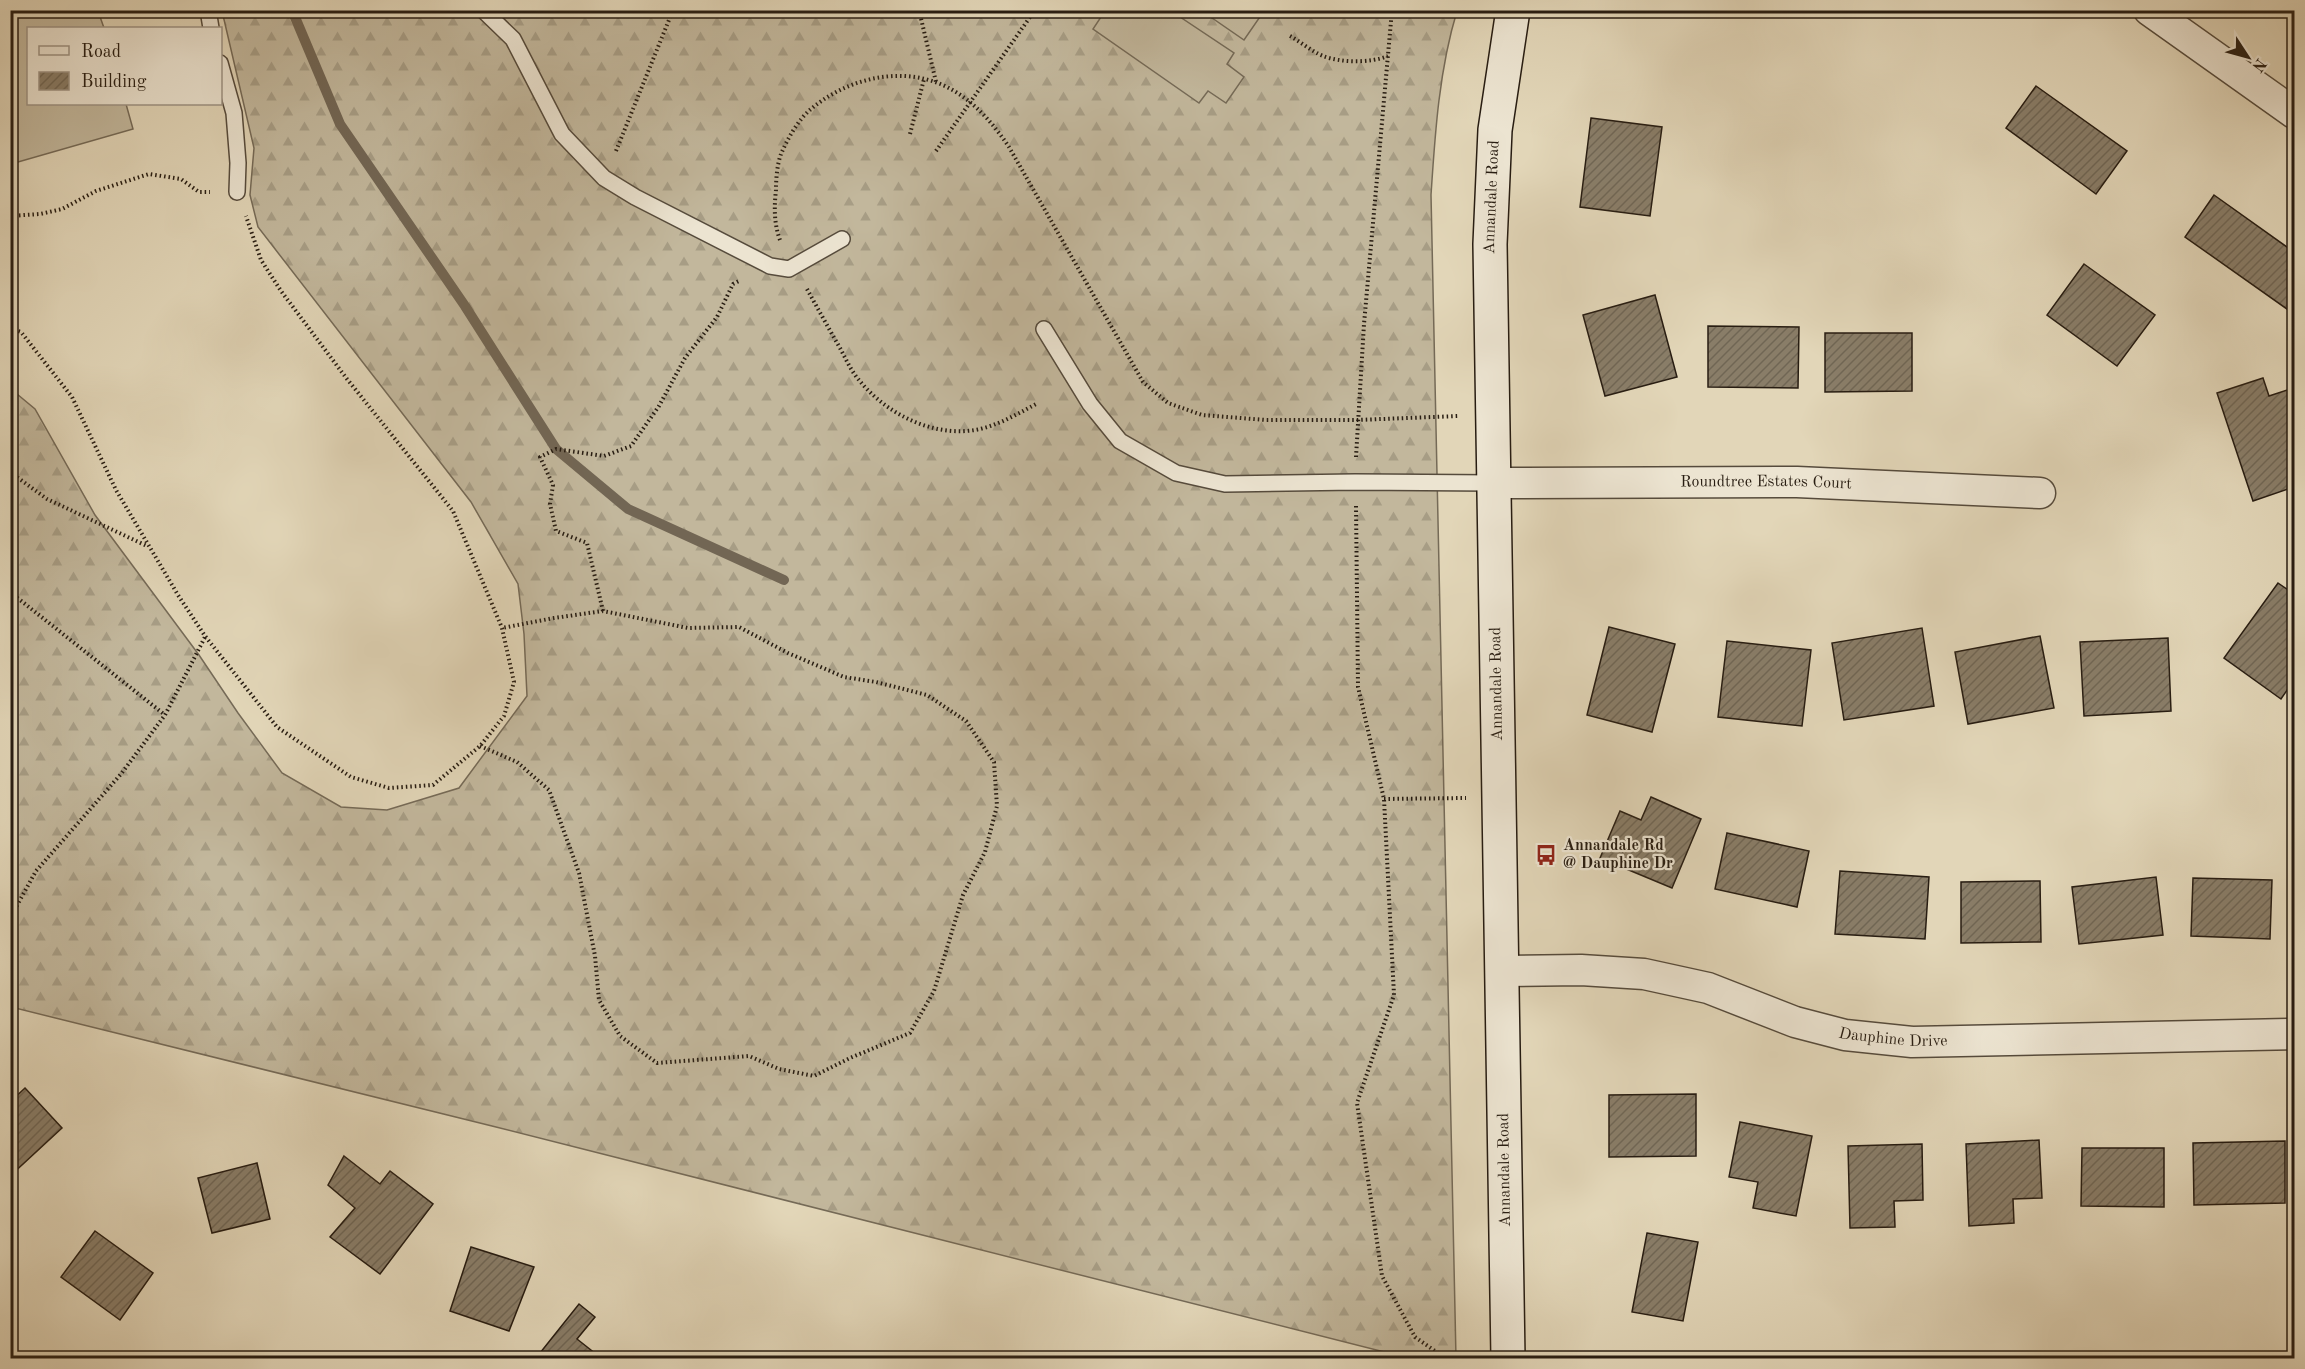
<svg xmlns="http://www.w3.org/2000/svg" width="2305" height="1369" font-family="'Old Standard TT',serif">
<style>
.forest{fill:url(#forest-firs);stroke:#756a57;stroke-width:1.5}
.pitch{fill:#c2b79c;stroke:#756a57;stroke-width:1.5}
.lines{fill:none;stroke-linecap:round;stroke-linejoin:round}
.stream{stroke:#726654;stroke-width:10}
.building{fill:url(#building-hatch);stroke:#281d12;stroke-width:1.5}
.service-casing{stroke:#564b3c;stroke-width:18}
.minor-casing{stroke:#564b3c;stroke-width:33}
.secondary-casing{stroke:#281d12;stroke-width:36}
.path{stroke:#281d12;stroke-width:4;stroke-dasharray:1.5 3;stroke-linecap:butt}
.service{stroke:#ece4d1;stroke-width:15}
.minor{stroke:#ece4d1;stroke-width:30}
.secondary{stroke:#ece4d1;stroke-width:33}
.labels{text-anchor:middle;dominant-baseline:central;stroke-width:4.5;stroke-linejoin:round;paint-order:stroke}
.street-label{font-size:16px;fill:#281d12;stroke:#ece4d1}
.poi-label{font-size:16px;font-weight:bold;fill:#281d12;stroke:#ece4d1;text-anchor:start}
</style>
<defs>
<pattern id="forest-firs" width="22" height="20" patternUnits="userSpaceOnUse" patternTransform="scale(1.5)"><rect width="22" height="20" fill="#c2b79c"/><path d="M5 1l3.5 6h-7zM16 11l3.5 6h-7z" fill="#a79d85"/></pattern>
<pattern id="building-hatch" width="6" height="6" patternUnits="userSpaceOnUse" patternTransform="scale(1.5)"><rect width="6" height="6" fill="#897d68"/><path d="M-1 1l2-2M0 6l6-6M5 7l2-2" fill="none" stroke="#706654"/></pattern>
</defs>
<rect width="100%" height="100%" fill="#e2d6b8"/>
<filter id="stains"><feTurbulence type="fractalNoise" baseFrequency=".00333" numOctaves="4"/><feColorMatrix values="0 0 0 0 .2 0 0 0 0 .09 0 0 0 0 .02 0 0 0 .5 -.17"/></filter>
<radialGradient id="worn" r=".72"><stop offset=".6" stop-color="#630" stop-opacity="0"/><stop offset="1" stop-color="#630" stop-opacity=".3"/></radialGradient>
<path class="forest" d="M222 11H1457C1439 70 1435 134 1431 195L1456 1358H1408L492 1126 11 1007V389L35 409 95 515 199 655 238 713 282 773 341 807 387 810 459 788 527 696 524 634 518 584 471 502 258 227 250 195 254 148Z"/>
<g class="pitch">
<path d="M11 10 98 11 104 28H28V104H126L133 129 11 164Z"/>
<path d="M1091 11H1171L1234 53 1227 64 1244 77 1226 103 1208 91 1199 103 1093 29 1101 17Z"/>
<path d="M1202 11H1264L1244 40Z"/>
</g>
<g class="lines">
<path class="stream" d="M292 10 340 124 465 306 556 449 628 509 784 580"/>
</g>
<g class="building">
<path d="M2036 86 2127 151 2096 194 2006 128Z"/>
<path d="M1591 118 1662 127 1650 216 1580 207Z"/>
<path d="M2214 195 2294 252V314L2185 237Z"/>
<path d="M2084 264 2155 315 2117 366 2047 315Z"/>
<path d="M1655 295 1677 377 1605 396 1583 315Z"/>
<path d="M1708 326 1799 327 1798 388 1708 387Z"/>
<path d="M1825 333H1912V391L1825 392Z"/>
<path d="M2263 378 2269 396 2290 389 2294 403V487L2253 501 2217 393Z"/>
<path d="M2278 583 2294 594V680L2281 699 2224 658Z"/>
<path d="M1609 627 1675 644 1652 732 1587 715Z"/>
<path d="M1922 628 1934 706 1844 720 1832 643Z"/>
<path d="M2040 636 2054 708 1968 724 1955 652Z"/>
<path d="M2168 638 2171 711 2084 716 2080 642Z"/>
<path d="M1727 641 1811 650 1802 726 1718 717Z"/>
<path d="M1651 797 1701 819 1672 888 1600 858 1620 811 1641 820Z"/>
<path d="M1727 833 1809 851 1797 907 1715 889Z"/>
<path d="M1840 871 1929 877 1925 939 1835 934Z"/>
<path d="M2156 877 2163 935 2079 944 2072 887Z"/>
<path d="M2193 878 2272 880 2270 939 2191 936Z"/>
<path d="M2040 881 2041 942 1961 943V882Z"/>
<path d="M25 1088 62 1128 10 1176V1102Z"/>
<path d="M1696 1094V1156L1609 1157V1095Z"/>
<path d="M1740 1122 1812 1136 1796 1216 1753 1208 1758 1182 1729 1177Z"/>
<path d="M2039 1140 2042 1198 2013 1199 2014 1223 1969 1226 1966 1144Z"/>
<path d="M2285 1141V1203L2194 1205 2193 1143Z"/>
<path d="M1922 1144 1923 1200 1894 1201 1895 1227 1850 1228 1848 1146Z"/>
<path d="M2082 1148H2164V1207L2081 1206Z"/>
<path d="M344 1156 380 1184 390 1171 433 1204 380 1274 330 1237 355 1208 328 1185Z"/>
<path d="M257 1163 270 1219 212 1233 198 1178Z"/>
<path d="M95 1231 153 1273 120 1320 61 1277Z"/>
<path d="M1647 1233 1698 1242 1683 1321 1632 1312Z"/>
<path d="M471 1247 534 1267 509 1331 450 1311Z"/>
<path d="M579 1304 595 1317 577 1339 601 1358H536Z"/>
</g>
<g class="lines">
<defs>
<g id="service">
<path d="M208 10 211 28"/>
<path d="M483 10 513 39 562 134 604 178 635 197 770 266 789 269 842 239"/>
<path d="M220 63 234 113 238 163 237 192"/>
<path d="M1044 329 1090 404 1120 441 1176 473 1225 484 1355 482 1493 483"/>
</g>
<g id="minor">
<path d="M2149 10 2294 113"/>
<path id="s1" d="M1493 483 1797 482 2040 493"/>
<path id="s2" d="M1503 971 1581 970 1644 974 1708 988 1795 1022 1845 1035 1912 1042 2294 1034"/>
</g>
<g id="secondary">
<path id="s3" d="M1508 1358 1490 244 1495 130 1513 10"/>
</g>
</defs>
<use href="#service" class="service-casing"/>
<use href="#minor" class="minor-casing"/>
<use href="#secondary" class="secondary-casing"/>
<g class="path">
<path d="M919 10 936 82"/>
<path d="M1290 36C1301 42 1311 51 1323 56 1341 63 1371 63 1388 56"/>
<path d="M910 134 924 79"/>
<path d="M616 151 673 10"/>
<path d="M936 151 1035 10"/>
<path d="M10 216 40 214 62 209 96 191 149 174 181 179 199 192H210"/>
<path d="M780 240C774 224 774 207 776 190 776 179 777 165 781 154 788 138 798 120 811 109 844 81 893 67 935 82 967 93 991 120 1009 147L1143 382 1168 403 1202 415 1266 420H1357L1458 416"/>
<path d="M807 289C818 309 829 329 840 348 846 359 851 371 859 380 886 414 935 439 980 429 1001 424 1019 413 1038 403"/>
<path d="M10 328 21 332 72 397 116 490 178 595 205 636 277 727 351 777 389 788 433 785 480 746 504 716 514 682 502 628 453 511 347 379 281 291 261 260 246 216"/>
<path d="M1356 457 1364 324 1392 10"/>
<path d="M10 472 47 499 147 546"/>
<path d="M1356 506 1358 687 1384 799 1394 995 1357 1103 1382 1276 1415 1337 1445 1358"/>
<path d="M10 592 165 715"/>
<path d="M603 611 587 543 556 531 550 504 553 485 540 457 556 449 604 456 631 446 659 406 685 358 717 317 733 284 739 281"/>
<path d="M480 746 517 762 549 790 579 873 595 956 599 1000 620 1036 657 1063 749 1056 779 1069 814 1076 850 1058 910 1033 934 991 963 895 985 852 997 806 994 762 966 721 927 695 876 682 844 677 788 653 739 627 688 628 603 611 554 618 502 628"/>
<path d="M1384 799 1466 798"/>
<path d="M10 918 36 871 121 774 165 715 205 637"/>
</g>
<use href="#service" class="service"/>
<use href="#minor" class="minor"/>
<use href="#secondary" class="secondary"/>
</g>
<defs>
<symbol id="bus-bare" viewBox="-9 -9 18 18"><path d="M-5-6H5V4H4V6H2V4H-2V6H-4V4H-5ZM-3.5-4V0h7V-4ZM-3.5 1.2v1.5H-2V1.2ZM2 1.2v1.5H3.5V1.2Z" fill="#8f2418" stroke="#ece4d1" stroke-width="2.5" paint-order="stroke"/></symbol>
</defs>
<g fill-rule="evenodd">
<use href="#bus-bare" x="1531" y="840" width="30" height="30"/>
</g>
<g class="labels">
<g class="street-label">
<text stroke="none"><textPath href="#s3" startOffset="1161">Annandale Road</textPath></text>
<text stroke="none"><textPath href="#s1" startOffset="273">Roundtree Estates Court</textPath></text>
<text transform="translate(1497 684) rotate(-91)">Annandale Road</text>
<text stroke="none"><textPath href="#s2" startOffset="400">Dauphine Drive</textPath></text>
<text transform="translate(1505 1170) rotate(-91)">Annandale Road</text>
</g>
<g class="poi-label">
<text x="1563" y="846">Annandale Rd<tspan x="1563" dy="18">@ Dauphine Dr</tspan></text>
</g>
</g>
<rect width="2305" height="1369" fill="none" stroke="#e2d6b8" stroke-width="36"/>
<rect x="12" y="12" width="2281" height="1345" fill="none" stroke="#281d12" stroke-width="3"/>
<rect x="18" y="18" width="2269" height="1333" fill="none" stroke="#281d12" stroke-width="1.5"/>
<rect x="27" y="27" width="195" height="78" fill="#ece4d1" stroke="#9e9485" stroke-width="1.5"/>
<rect x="39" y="46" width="30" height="9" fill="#ece4d1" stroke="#9e9485" stroke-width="1.5"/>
<text x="81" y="57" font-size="18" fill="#281d12">Road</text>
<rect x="39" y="72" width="30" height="18" fill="url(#building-hatch)" stroke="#9e9485" stroke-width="1.5"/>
<text x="81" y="87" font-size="18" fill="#281d12">Building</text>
<g transform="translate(2248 57) rotate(126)" stroke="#ece4d1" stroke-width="4.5" paint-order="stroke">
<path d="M0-4.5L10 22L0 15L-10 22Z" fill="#281d12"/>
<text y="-9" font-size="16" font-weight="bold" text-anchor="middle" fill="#281d12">N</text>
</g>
<rect width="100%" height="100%" filter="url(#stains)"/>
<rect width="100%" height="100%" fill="url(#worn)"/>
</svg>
